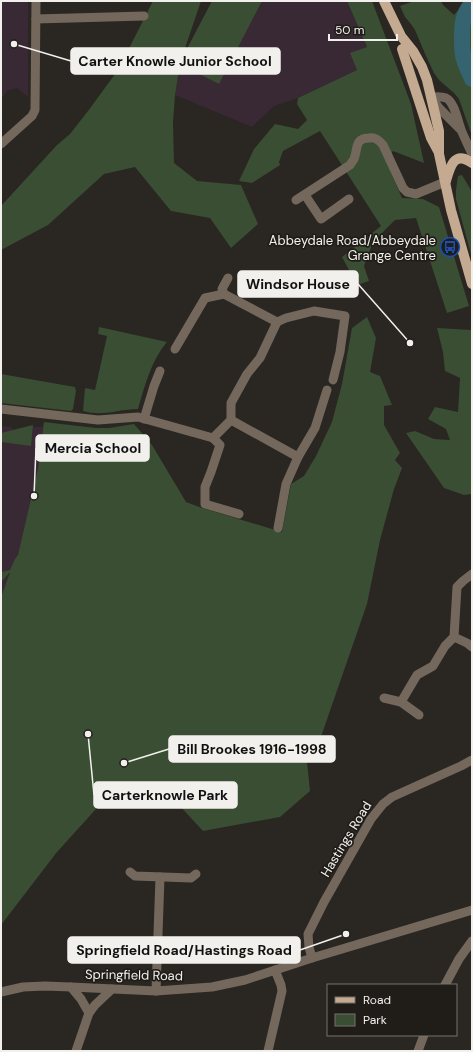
<svg xmlns="http://www.w3.org/2000/svg" width="473" height="1052" font-family="'DM Sans',sans-serif">
<style>
.education{fill:#382934}
.green{fill:#394e33}
.lines{fill:none;stroke-linecap:round;stroke-linejoin:round}
.river{stroke:#366370;stroke-width:16}
.street{stroke:#74685c;stroke-width:9}
.primary{stroke:#c3aa90;stroke-width:10}
.labels{text-anchor:middle;dominant-baseline:central;stroke-width:3.5;stroke-linejoin:round;paint-order:stroke}
.poi-label{font-size:13px;fill:#f2f0ed;stroke:#201d19;text-anchor:end}
.street-label{font-size:13px;fill:#f2f0ed;stroke:#201d19}
.leader{fill:none;stroke:#f2f0ed;stroke-width:1.5}
.callout-dot{fill:#f2f0ed;stroke:#201d19;stroke-width:1.5}
.callout{fill:#f2f0ed;stroke:#f2f0ed;stroke-width:1.5}
.callout-label{font-size:14px;text-anchor:middle;font-weight:bold;fill:#111}
</style>
<rect width="100%" height="100%" fill="#2a2622"/>
<g class="education">
<path d="M1 1H28V97L17 88 7 91 3 97H1Z"/>
<path d="M212 1H347L367 47 357 70 298 98 274 106 252 127 175 95 180 63Z"/>
<path d="M44 424 62 517 10 570 1 597V426L12 427 13 430 33 425V427H43Z"/>
</g>
<g class="green">
<path d="M153 1H201L181 60 212 1H262L219 84 180 64 175 95 173 122 174 163 197 181 241 185 258 224 231 248 210 218 171 211 135 167 104 174 48 225 1 250V206L57 145 70 134 88 111 118 70Z"/>
<path d="M347 1H372L411 104 424 163 393 151 386 161 402 198 423 199 439 207 469 306 447 313 416 218 395 220 373 242 364 266 369 281 357 285 342 257 381 226 320 131 283 151 279 162 280 165 252 183 239 181 254 149 275 124 298 129 307 120 297 104 298 98 357 70 350 53 367 47Z"/>
<path d="M414 1H441L443 5 454 15 466 1H472V136L459 99 454 93 439 80 434 73 426 56 415 30 411 24 405 17 400 6Z"/>
<path d="M462 175 472 192V258L456 199V190L458 176Z"/>
<path d="M367 317 376 338 370 372 380 376 392 405 384 406V425L400 453 395 460 402 468 394 489 380 540 367 604 314 757 307 762 310 791 280 817 203 831 178 804H135L120 798H106L57 852 1 925V597L10 572 3 580H1V572L10 570 15 559 18 555 38 469 44 422 96 428H109L134 424 152 445 186 502 202 508 282 532 291 484 304 476 316 456 332 422 342 384 352 328Z"/>
<path d="M99 327 167 342C151 361 145 385 138 409 119 409 103 417 83 411L85 388 95 390 107 336 98 334Z"/>
<path d="M437 328 472 330V494L464 495 444 488 406 433 415 431 434 439 450 440 446 429 428 419 435 407 458 412 460 378 445 371 443 352Z"/>
<path d="M1 374 75 387 76 391 73 409 71 411 1 403Z"/>
<path d="M33 425 31 446 1 442V433Z"/>
</g>
<g class="lines">
<path class="river" d="M472 4C462 14 462 26 462 39 462 44 462 50 463 55 464 63 469 71 472 79"/>
<g class="street">
<path d="M36 19 144 16"/>
<path d="M461 130 439 108 431 97C436 97 441 96 446 98 455 102 458 123 462 132 465 139 469 147 472 154"/>
<path d="M1 144 32 116 35 110 36 1"/>
<path d="M305 195 321 219 349 199"/>
<path d="M296 200 350 165C351 163 353 161 354 159 358 150 354 138 369 138 375 137 379 140 383 145L403 188 407 192 416 194 445 182"/>
<path d="M224 294 222 289 228 278"/>
<path d="M277 322 286 318 314 311 345 316 340 352 333 380"/>
<path d="M175 349 205 298 224 294"/>
<path d="M1 409 98 420 138 417 213 438 231 420V403L247 374 260 358 277 322 224 294"/>
<path d="M144 419 154 386 160 371"/>
<path d="M231 420 298 457"/>
<path d="M213 438 220 445 211 472 205 487V504L239 514"/>
<path d="M278 528 286 484 298 457 315 428 327 390"/>
<path d="M454 637 467 643 472 647"/>
<path d="M384 698 401 702 419 715"/>
<path d="M401 702 417 675 433 666 445 646 454 637 457 587 463 581 472 574"/>
<path d="M130 872 135 876 191 878 196 874"/>
<path d="M312 958 309 947 308 934 324 902 371 819 383 804 392 797 461 766 472 760"/>
<path d="M445 985 459 959 472 941"/>
<path d="M71 987 81 999 89 1013"/>
<path d="M156 991 160 877"/>
<path d="M1 992 23 987 45 986 71 987 156 991 212 987 245 980 312 958 472 910"/>
<path d="M76 1051 89 1013 95 1005 112 989"/>
<path d="M268 1051 282 991 281 985 275 970"/>
<path d="M418 1051 424 1035"/>
</g>
<g class="primary">
<path d="M384 1 401 36 413 51 422 67 427 80 439 131V154L451 210 472 284"/>
<path d="M402 49 431 138 438 151"/>
<path d="M446 181C450 167 454 150 472 163"/>
</g>
</g>
<defs>
<symbol id="bus-ring" viewBox="-11 -11 22 22"><circle r="9.5" fill="#201d19" stroke="#1a4fb4" stroke-width="1.5"/><path d="M-5-6H5V4H4V6H2V4H-2V6H-4V4H-5ZM-3.5-4V0h7V-4ZM-3.5 1.2v1.5H-2V1.2ZM2 1.2v1.5H3.5V1.2Z" fill="#1a4fb4"/></symbol>
</defs>
<g fill-rule="evenodd">
<use href="#bus-ring" x="439" y="236" width="22" height="22"/>
</g>
<g class="labels">
<g class="poi-label">
<text x="436" y="240">Abbeydale Road/Abbeydale<tspan x="436" dy="15">Grange Centre</tspan></text>
</g>
<g class="street-label">
<text transform="translate(346 839) rotate(-59)">Hastings Road</text>
<text transform="translate(134 975) rotate(1)">Springfield Road</text>
</g>
</g>
<path class="leader" d="M14 44L71 61M410 343L358 284M34 496L36 448M124 763L169 749M88 734L94 795M346 934L300 950"/>
<g class="callout-dot">
<circle cx="14" cy="44" r="4"/>
<circle cx="410" cy="343" r="4"/>
<circle cx="34" cy="496" r="4"/>
<circle cx="124" cy="763" r="4"/>
<circle cx="88" cy="734" r="4"/>
<circle cx="346" cy="934" r="4"/>
</g>
<g class="callout">
<rect x="71" y="48" width="209" height="26" rx="4"/>
<rect x="238" y="271" width="120" height="26" rx="4"/>
<rect x="36" y="435" width="113" height="26" rx="4"/>
<rect x="169" y="736" width="166" height="26" rx="4"/>
<rect x="94" y="782" width="143" height="26" rx="4"/>
<rect x="68" y="937" width="232" height="26" rx="4"/>
</g>
<g class="callout-label">
<text x="175" y="66">Carter Knowle Junior School</text>
<text x="298" y="289">Windsor House</text>
<text x="93" y="453">Mercia School</text>
<text x="252" y="754">Bill Brookes 1916-1998</text>
<text x="165" y="800">Carterknowle Park</text>
<text x="184" y="955">Springfield Road/Hastings Road</text>
</g>
<rect width="473" height="1052" fill="none" stroke="#f2f0ed" stroke-width="4"/>
<rect x="327" y="984" width="130" height="52" fill="#201d19" stroke="#74716e"/>
<rect x="335" y="997" width="20" height="6" fill="#c3aa90" stroke="#74716e"/>
<text x="363" y="1004" font-size="12" fill="#f2f0ed">Road</text>
<rect x="335" y="1014" width="20" height="12" fill="#394e33" stroke="#74716e"/>
<text x="363" y="1024" font-size="12" fill="#f2f0ed">Park</text>
<path d="M329 34v6h68v-6" fill="none" stroke="#f2f0ed" stroke-width="2"/>
<text x="335" y="34" font-size="12" fill="#f2f0ed" stroke="#201d19" stroke-width="3" paint-order="stroke">50 m</text>
</svg>
